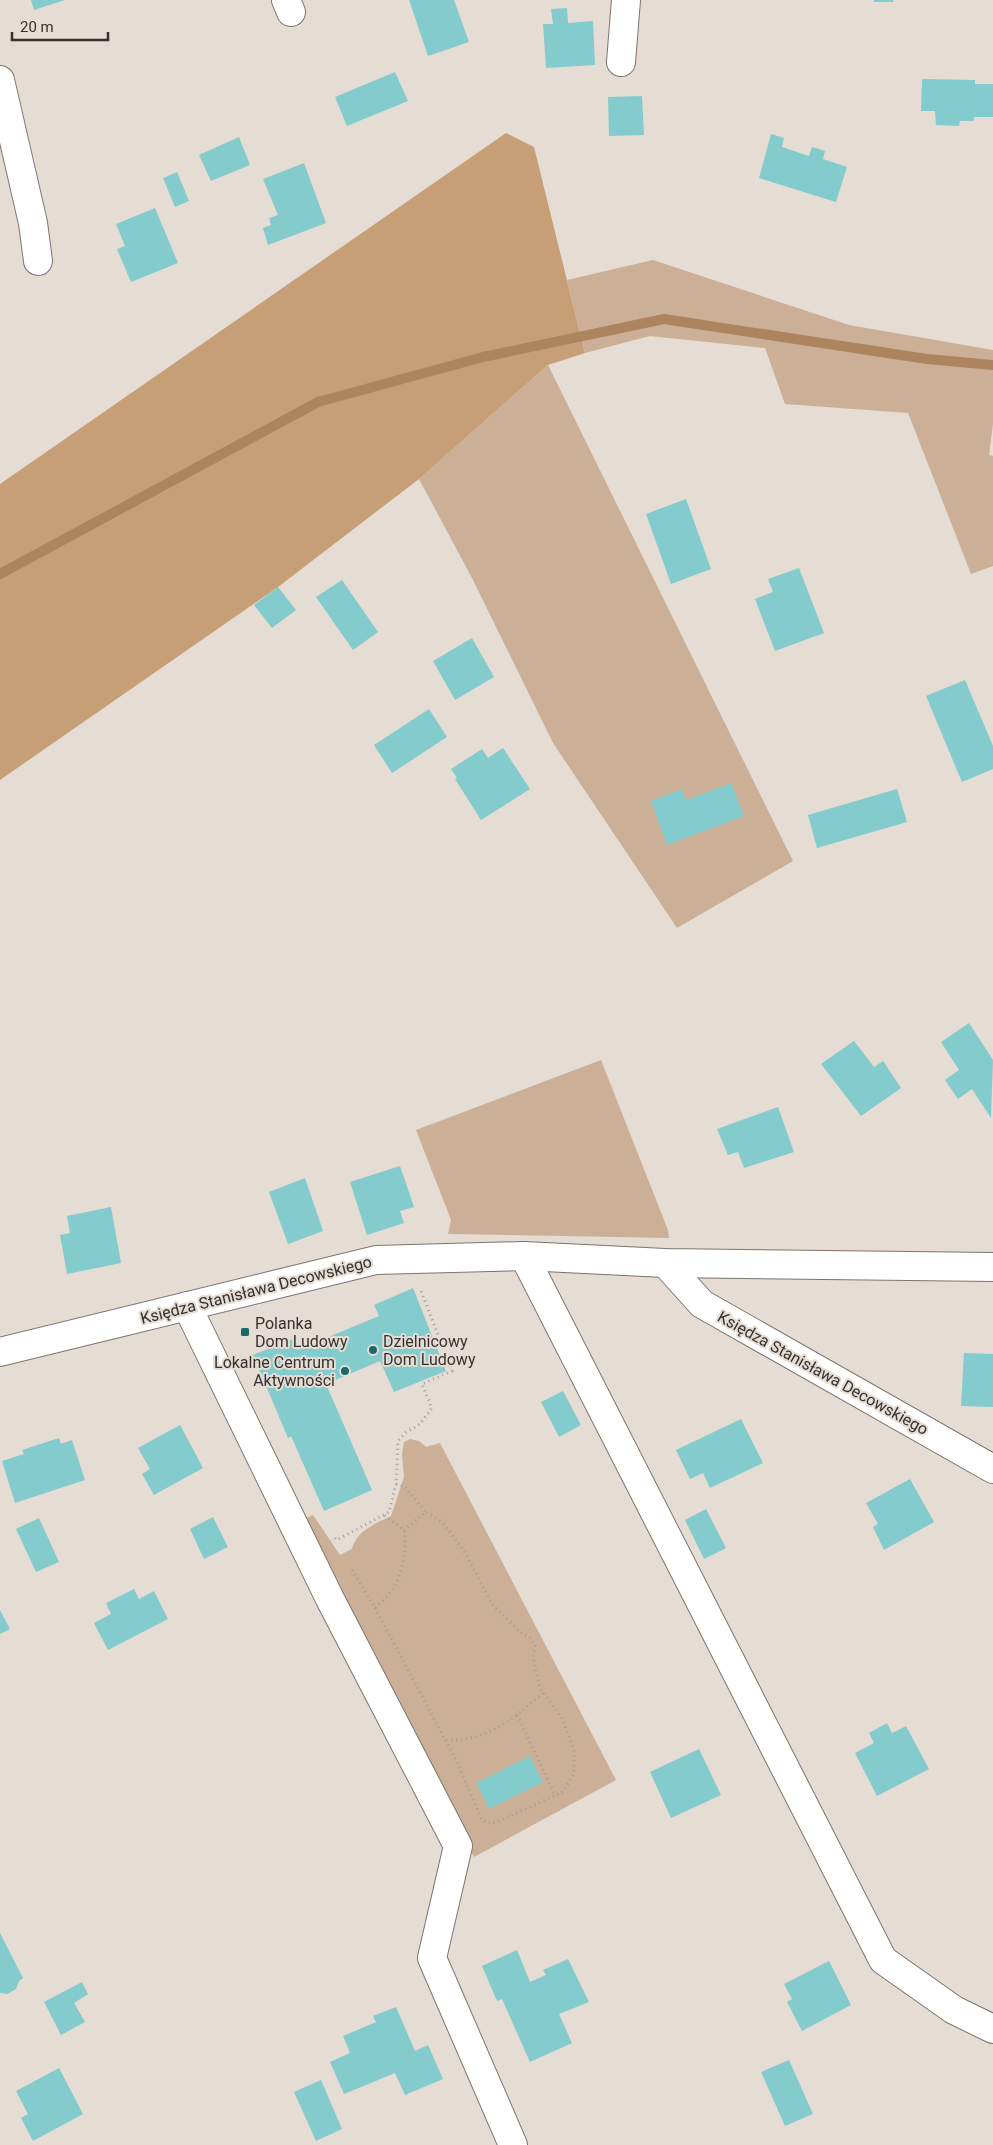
<svg xmlns="http://www.w3.org/2000/svg" width="993" height="2145" font-family="Roboto,sans-serif">
<style>
.green{fill:#cbb097}
.forest{fill:#c79f77}
.lines{fill:none;stroke-linecap:round;stroke-linejoin:round}
.stream{stroke:#ac855e;stroke-width:10}
.building{fill:#83cbcc}
.minor-casing{stroke:#7c756e;stroke-width:30}
.path{stroke:#a49d97;stroke-width:3;stroke-dasharray:1 4;stroke-linecap:butt}
.minor{stroke:#fff;stroke-width:28}
.poi-dot{fill:#1a6869;stroke:#e5dcd4;stroke-width:2}
.labels{text-anchor:middle;dominant-baseline:central;stroke-width:4;stroke-linejoin:round;paint-order:stroke}
.street-label{font-size:16px;fill:#34312e;stroke:#e5dcd4}
.poi-label{font-size:16px;fill:#34312e;stroke:#e5dcd4;text-anchor:start}
</style>
<rect width="100%" height="100%" fill="#e5dcd4"/>
<g class="green">
<path d="M653 260 849 325 993 350V424L989 455 993 456V566L971 574 908 413 785 404 765 348 650 336 585 353 567 280Z"/>
<path d="M548 365 793 861 677 928 553 743 472 578 419 479Z"/>
<path d="M601 1060 668 1230 669 1238 448 1234 451 1220 416 1130Z"/>
<path d="M410 1439 419 1441 426 1447 440 1443 616 1780 474 1857 314 1545 306 1518 313 1515 340 1555 352 1549C357 1530 375 1524 391 1516L404 1477 402 1454 404 1442Z"/>
</g>
<path class="forest" d="M506 133 534 147 585 353 548 365 419 479 278 587 0 780V484Z"/>
<g class="lines">
<path class="stream" d="M0 574 318 402 483 357 664 319 927 359 993 365"/>
</g>
<g class="building">
<path d="M31 0H65L34 10Z"/>
<path d="M409 0H454L469 42 428 56Z"/>
<rect x="874" y="0" width="19" height="2"/>
<path d="M567 8 568 23 593 21 595 65 546 68 543 24H553L551 9Z"/>
<path d="M395 72 408 101 347 126 335 97Z"/>
<path d="M922 79 975 80V84H993V117H974V121H960L959 126 936 125 935 111H921Z"/>
<path d="M642 96 644 135 609 136 608 97Z"/>
<path d="M771 134 784 138 782 147 809 156 812 147 825 151 823 159 847 167 836 202 759 178Z"/>
<path d="M239 137 250 165 211 181 199 155Z"/>
<path d="M304 163 326 223 268 245 263 228 271 225 269 218 278 215 263 179Z"/>
<path d="M177 172 189 201 175 207 163 178Z"/>
<path d="M155 208 178 263 131 282 117 249 125 246 116 224Z"/>
<path d="M686 499 711 569 671 584 646 514Z"/>
<path d="M799 568 824 633 775 651 755 599 773 592 768 579Z"/>
<path d="M342 580 378 632 353 650 316 597Z"/>
<path d="M278 587 296 610 272 628 254 605Z"/>
<path d="M472 638 494 677 455 700 433 661Z"/>
<path d="M965 680 993 746V769L962 782 926 696Z"/>
<path d="M429 709 447 737 392 773 374 745Z"/>
<path d="M503 748 530 789 481 820 455 779 457 778 451 769 482 749 488 758Z"/>
<path d="M731 783 744 816 667 845 651 801 682 789 686 800Z"/>
<path d="M897 789 907 822 817 848 808 815Z"/>
<path d="M969 1023 993 1060 991 1118 972 1089 958 1099 945 1080 959 1070 941 1042Z"/>
<path d="M854 1041 874 1067 883 1061 901 1088 861 1116 821 1064Z"/>
<path d="M778 1107 794 1152 744 1168 738 1152 728 1155 717 1129Z"/>
<path d="M400 1166 414 1207 400 1211 404 1223 367 1235 350 1182Z"/>
<path d="M305 1178 323 1231 288 1244 269 1192Z"/>
<path d="M111 1207 121 1263 67 1274 60 1235 70 1233 67 1216Z"/>
<path d="M413 1288 446 1371 394 1392 380 1361 326 1384 372 1490 324 1511 291 1436 288 1438 253 1355 293 1339 297 1350 379 1316 374 1305Z"/>
<path d="M964 1353 993 1354V1407L961 1406Z"/>
<path d="M563 1391 581 1425 559 1437 541 1402Z"/>
<path d="M741 1419 763 1463 710 1488 703 1473 690 1479 676 1450Z"/>
<path d="M180 1425 203 1468 154 1495 142 1474 150 1469 138 1448Z"/>
<path d="M59 1438 61 1444 72 1440 85 1480 15 1503 2 1461 24 1454 22 1450Z"/>
<path d="M910 1479 934 1522 884 1550 873 1527 878 1524 866 1503Z"/>
<path d="M706 1509 726 1548 704 1559 685 1520Z"/>
<path d="M213 1517 228 1547 204 1559 190 1529Z"/>
<path d="M39 1518 59 1562 36 1572 16 1529Z"/>
<path d="M134 1589 139 1599 154 1591 168 1619 108 1650 94 1623 111 1614 106 1603Z"/>
<path d="M0 1610 10 1629 0 1634Z"/>
<path d="M887 1723 892 1733 906 1726 929 1769 877 1796 855 1753 874 1743 869 1733Z"/>
<path d="M699 1749 721 1795 671 1818 650 1772Z"/>
<path d="M530 1756 543 1782 489 1809 476 1783Z"/>
<path d="M0 1933 23 1978 19 1981 16 1989 7 1994 0 1993Z"/>
<path d="M517 1950 530 1982 546 1975 543 1970 568 1959 589 2002 559 2014 572 2043 530 2062 502 1999 497 2001 482 1966Z"/>
<path d="M829 1961 851 2005 802 2031 787 2002 792 1999 784 1984Z"/>
<path d="M82 1982 88 1994 74 2003 85 2022 61 2035 44 2002Z"/>
<path d="M396 2007 415 2051 428 2045 443 2079 405 2095 395 2073 344 2094 330 2062 350 2053 343 2036 376 2022 373 2016Z"/>
<path d="M789 2060 813 2114 785 2126 761 2072Z"/>
<path d="M59 2068 83 2114 33 2141 21 2118 28 2114 16 2091Z"/>
<path d="M321 2080 342 2129 316 2141 294 2092Z"/>
</g>
<g class="lines">
<defs>
<g id="minor">
<path d="M286 0 291 12"/>
<path d="M621 62 626 0"/>
<path d="M0 80 33 223 38 261"/>
<path d="M524 1256 883 1960 954 2010 993 2029"/>
<path d="M665 1263 702 1304 993 1469"/>
<path d="M187 1306 330 1599 458 1846 432 1958 513 2145"/>
<path d="M0 1352 376 1260 524 1256 665 1263 993 1267"/>
</g>
</defs>
<use href="#minor" class="minor-casing"/>
<g class="path">
<path d="M396 1484 405 1487 426 1512 404 1530"/>
<path d="M335 1538 337 1540 389 1512 396 1484 398 1441 405 1433 420 1424 432 1408 422 1384 452 1371 420 1288"/>
<path d="M352 1570 375 1608C381 1602 390 1595 394 1588 403 1571 407 1548 404 1530L384 1515"/>
<path d="M375 1608 456 1760 482 1820 492 1824 563 1792 574 1773V1750L563 1720 540 1688 533 1657 535 1646 531 1638 520 1632 492 1604 466 1554 443 1523 426 1512"/>
<path d="M517 1715 555 1795"/>
<path d="M446 1740C487 1742 514 1718 543 1693"/>
</g>
<use href="#minor" class="minor"/>
</g>
<g class="poi-dot">
<rect x="240" y="1327" width="10" height="10" rx="2.5"/>
<circle cx="373" cy="1350" r="5"/>
<circle cx="345" cy="1371" r="5"/>
</g>
<g class="labels">
<g class="street-label">
<text transform="translate(256 1290) rotate(-14)">Księdza Stanisława Decowskiego</text>
<text transform="translate(823 1373) rotate(29)">Księdza Stanisława Decowskiego</text>
</g>
<g class="poi-label">
<text x="255" y="1323">Polanka<tspan x="255" dy="18">Dom Ludowy</tspan></text>
<text x="383" y="1341">Dzielnicowy<tspan x="383" dy="18">Dom Ludowy</tspan></text>
<text x="335" y="1362" text-anchor="end">Lokalne Centrum<tspan x="335" dy="18">Aktywności</tspan></text>
</g>
</g>
<path d="M12 32v8h96v-8" fill="none" stroke="#34312e" stroke-width="2.5"/>
<text x="20" y="32" font-size="15" fill="#34312e" stroke="#e5dcd4" stroke-width="4" paint-order="stroke">20 m</text>
</svg>
